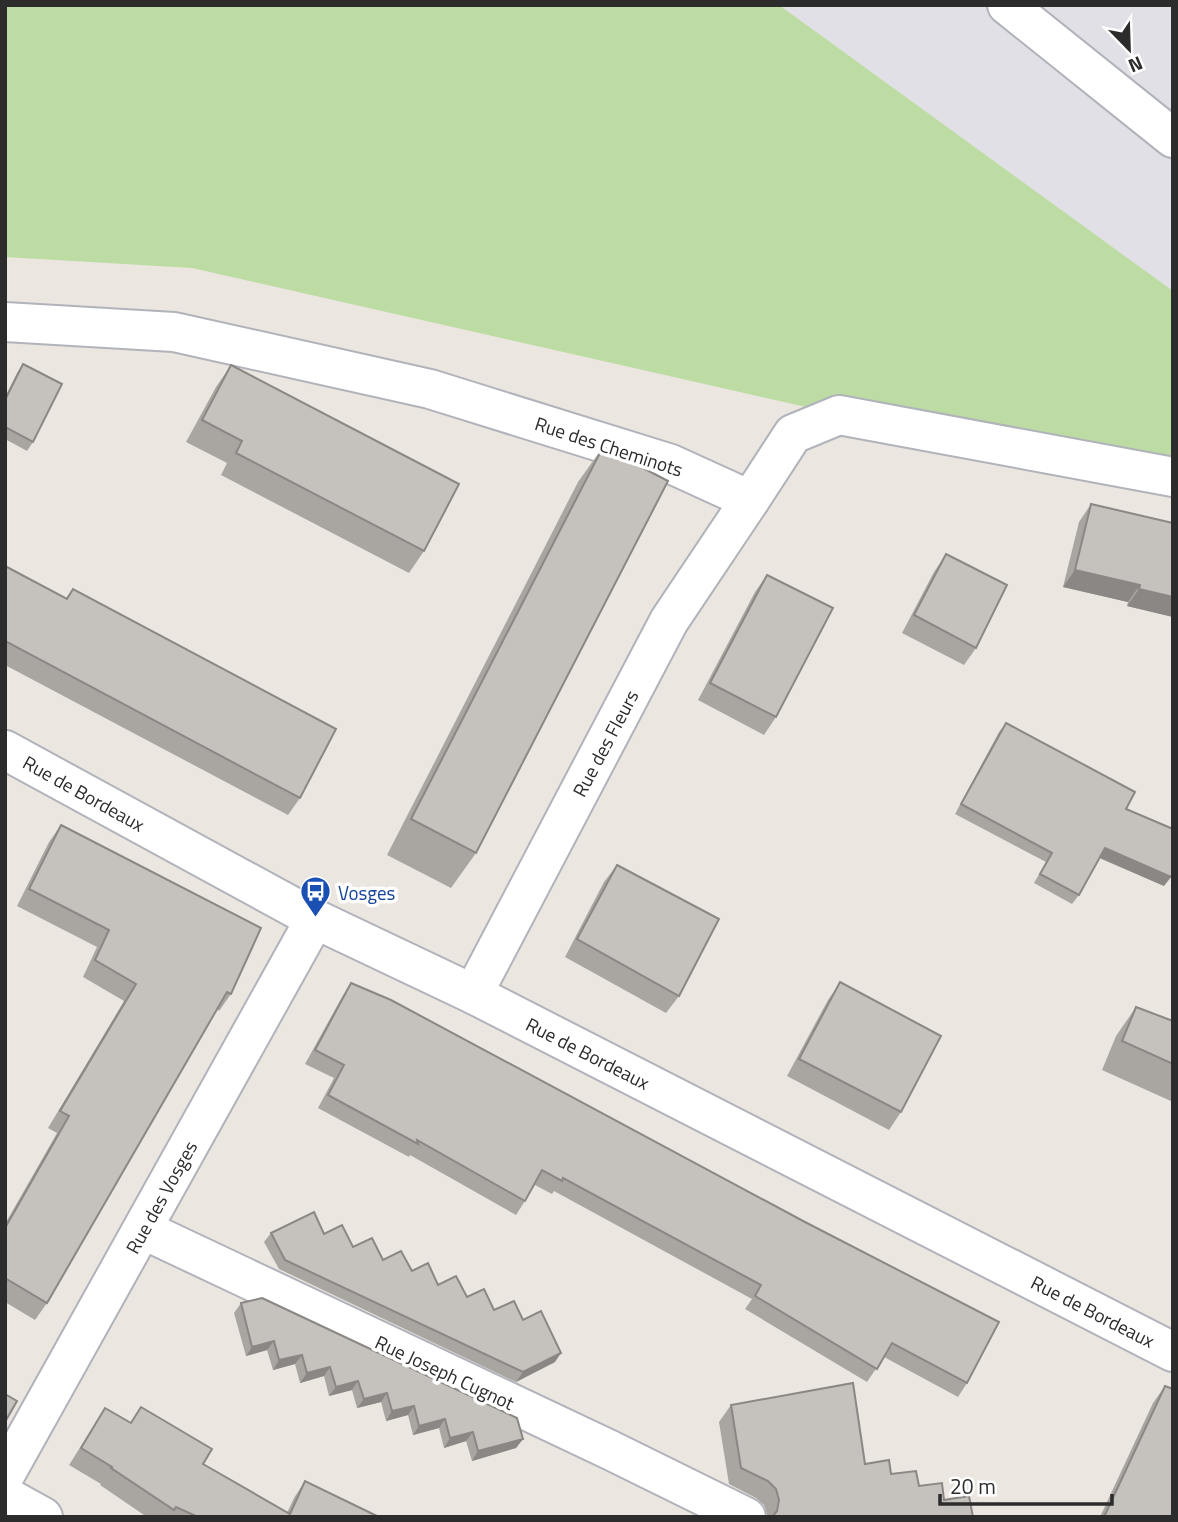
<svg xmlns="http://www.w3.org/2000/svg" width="1178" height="1522" font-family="'Titillium Web',sans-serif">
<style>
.industrial{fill:#e1e0e6}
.green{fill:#bcdca3}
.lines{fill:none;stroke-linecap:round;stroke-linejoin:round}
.minor-casing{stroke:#b1b3bb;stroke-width:42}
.minor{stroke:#fff;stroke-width:38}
.wall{fill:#a9a6a2}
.shaded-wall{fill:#8a8784}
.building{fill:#c5c1bc;stroke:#8a8784;stroke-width:2}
.labels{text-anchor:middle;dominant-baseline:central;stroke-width:7;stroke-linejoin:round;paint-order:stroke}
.street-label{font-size:19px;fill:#2c2c2c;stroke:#fff}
.transit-label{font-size:19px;fill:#164399;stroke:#fff;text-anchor:start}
</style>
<rect width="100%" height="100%" fill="#ece6e0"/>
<path class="industrial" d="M779 5H1173V291Z"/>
<path class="green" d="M5 5H779L1173 291V478L1031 458 192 268 5 257Z"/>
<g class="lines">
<defs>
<g id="minor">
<path d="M1007 5 1173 138"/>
<path d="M5 322 174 332 430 389 671 464 750 500 793 434 839 415 1173 477"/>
<path d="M5 750 315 919 473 994 1173 1352"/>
<path d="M473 994 669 621 750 500"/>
<path d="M144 1230 610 1450 746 1517"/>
<path d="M5 1475 315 919"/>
<path d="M5 1496 43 1517"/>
</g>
</defs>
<use href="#minor" class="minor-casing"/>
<use href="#minor" class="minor"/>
</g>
<g class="wall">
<path d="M23 364 33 442 27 451 5 439V397L17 373Z"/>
<path d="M231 365 424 551 409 573 221 475 227 463 186 442 216 387Z"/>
<path d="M603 447 476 853 451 888 387 855 578 482Z"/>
<path d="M1091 504 1173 617 1127 606 1128 602 1063 587 1079 522Z"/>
<path d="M946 554 976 648 964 665 902 633 934 572Z"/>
<path d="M5 566 66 598 73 589 300 798 288 815 5 665Z"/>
<path d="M767 575 776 717 764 735 698 700 755 592Z"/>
<path d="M1006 723 1126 809 1164 886 1099 858 1079 895 1072 904 1034 883 1046 862 955 814 999 732Z"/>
<path d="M61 825 231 994 219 1011 217 1009 47 1303 35 1320 5 1302V1224L57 1133 48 1128 124 1001 83 977 97 947 17 906 49 842Z"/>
<path d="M617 865 679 996 666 1013 565 957 604 882Z"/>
<path d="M351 983 967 1383 958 1397 884 1357 867 1382 745 1309 752 1299 554 1191 552 1194 535 1185 525 1201 516 1215 410 1155 409 1157 318 1108 334 1078 305 1064 342 997Z"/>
<path d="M840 983 901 1112 889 1130 787 1076 828 1000Z"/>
<path d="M1136 1007 1173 1021V1102L1102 1070 1116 1036Z"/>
<path d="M271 1233 324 1234 353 1247 412 1271 494 1310 523 1320 555 1362 516 1382 279 1269 264 1242Z"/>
<path d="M241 1303 523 1439 516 1448 472 1461 466 1441 444 1448 439 1428 413 1435 408 1415 386 1421 381 1402 357 1408 352 1390 329 1396 324 1376 300 1383 295 1364 273 1370 267 1350 246 1356 234 1313Z"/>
<path d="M1165 1386 1173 1517H1100L1153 1403Z"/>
<path d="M731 1405 919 1486 973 1517H768L764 1505 756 1498 729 1484 719 1422Z"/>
<path d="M141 1407 203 1464 287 1513 294 1498 305 1481 379 1517H147L100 1485 101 1484 69 1465 105 1408 130 1423Z"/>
</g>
<g class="shaded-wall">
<path d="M1075 570 1140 585 1128 602 1063 587Z"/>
<path d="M1139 589 1173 597V617L1127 606Z"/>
<path d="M1105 848 1171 877 1164 886 1098 857Z"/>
<path d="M274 1341 267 1350 246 1356 252 1347Z"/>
<path d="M561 1353 555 1362 516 1382 523 1372Z"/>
<path d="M302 1355 295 1364 273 1370 279 1360Z"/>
<path d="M330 1367 324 1376 300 1383 307 1373Z"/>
<path d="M358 1381 352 1390 329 1396 336 1387Z"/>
<path d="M387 1393 381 1402 357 1408 364 1399Z"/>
<path d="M414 1406 408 1415 386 1421 392 1411Z"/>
<path d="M445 1419 439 1428 413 1435 419 1426Z"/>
<path d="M473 1432 466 1441 444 1448 450 1438Z"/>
<path d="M523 1439 516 1448 472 1461 478 1451Z"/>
</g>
<g class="building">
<path d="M23 364 62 384 33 442 5 427V400Z"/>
<path d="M231 365 459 484 424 551 236 453 242 441 202 420Z"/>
<path d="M603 447 668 481 476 853 411 819Z"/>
<path d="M1091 504 1173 523V597L1139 589 1140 585 1075 570Z"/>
<path d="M946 554 1007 585 976 648 914 615Z"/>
<path d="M5 566 67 599 73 589 336 729 300 798 5 641Z"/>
<path d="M767 575 833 608 776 717 710 683Z"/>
<path d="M1006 723 1135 792 1126 809 1173 829V872L1171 877 1105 848 1079 895 1040 874 1052 853 961 804Z"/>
<path d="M61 825 261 928 231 994 227 992 47 1303 5 1278V1228L69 1116 60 1111 136 984 95 960 109 930 29 889Z"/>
<path d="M617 865 719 919 679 996 577 939Z"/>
<path d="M840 982 941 1036 901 1112 799 1059Z"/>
<path d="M351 983 391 1000 805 1222 999 1322 967 1383 892 1343 877 1369 755 1296 761 1285 563 1178 562 1181 542 1170 525 1201 417 1140 418 1144 328 1095 344 1065 315 1050Z"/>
<path d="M1136 1007 1173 1021V1064L1122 1041Z"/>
<path d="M314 1212 324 1234 342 1225 353 1247 372 1238 383 1260 401 1251 412 1271 428 1263 438 1285 456 1276 467 1297 484 1289 494 1310 514 1301 523 1320 541 1311 561 1353 523 1372 285 1260 271 1233Z"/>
<path d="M262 1298 517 1418 523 1439 478 1451 473 1432 450 1438 445 1419 419 1426 414 1406 392 1411 387 1393 364 1399 358 1381 336 1387 330 1367 307 1373 302 1355 279 1360 274 1341 252 1347 241 1303Z"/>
<path d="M853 1383 865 1464 889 1460 891 1474 916 1471 919 1486 942 1483 944 1500 969 1496 973 1517H772L777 1511 779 1500 776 1489 768 1481 741 1468 731 1405Z"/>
<path d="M1165 1386 1173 1389V1517H1104Z"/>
<path d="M5 1394 17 1401 5 1422Z"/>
<path d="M141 1407 212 1449 203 1464 290 1514 305 1481 379 1517H198L176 1507 174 1510 111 1468 112 1467 81 1448 105 1408 131 1423Z"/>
</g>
<defs>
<symbol id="bus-pin" viewBox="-11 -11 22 30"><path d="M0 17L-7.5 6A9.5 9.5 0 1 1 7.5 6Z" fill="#1a4fb4" stroke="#fff"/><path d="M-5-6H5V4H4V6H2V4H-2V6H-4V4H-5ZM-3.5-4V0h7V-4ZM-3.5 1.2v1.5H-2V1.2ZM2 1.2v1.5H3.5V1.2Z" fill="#fff"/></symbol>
</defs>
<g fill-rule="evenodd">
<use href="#bus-pin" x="298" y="874" width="35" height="47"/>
</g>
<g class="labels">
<g class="street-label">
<text transform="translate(609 446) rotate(18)">Rue des Cheminots</text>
<text transform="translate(605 743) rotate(-62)">Rue des Fleurs</text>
<text transform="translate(84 793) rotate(29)">Rue de Bordeaux</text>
<text transform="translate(588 1053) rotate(27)">Rue de Bordeaux</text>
<text transform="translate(161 1197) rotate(-61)">Rue des Vosges</text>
<text transform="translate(1093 1311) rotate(27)">Rue de Bordeaux</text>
<text transform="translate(445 1372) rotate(25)">Rue Joseph Cugnot</text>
</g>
<g class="transit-label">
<text x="338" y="892">Vosges</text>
</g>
</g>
<rect width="1178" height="1522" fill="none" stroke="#2c2c2c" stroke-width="14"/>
<g transform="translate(1129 49) rotate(157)" stroke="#ffffff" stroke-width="5" paint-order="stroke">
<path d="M0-5L12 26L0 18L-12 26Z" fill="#2c2c2c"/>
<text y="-10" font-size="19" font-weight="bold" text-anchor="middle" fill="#2c2c2c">N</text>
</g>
<path d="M940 1494v10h172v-10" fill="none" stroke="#2c2c2c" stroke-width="3.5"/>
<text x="950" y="1494" font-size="21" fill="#2c2c2c" stroke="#ffffff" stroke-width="5" paint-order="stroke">20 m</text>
</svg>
